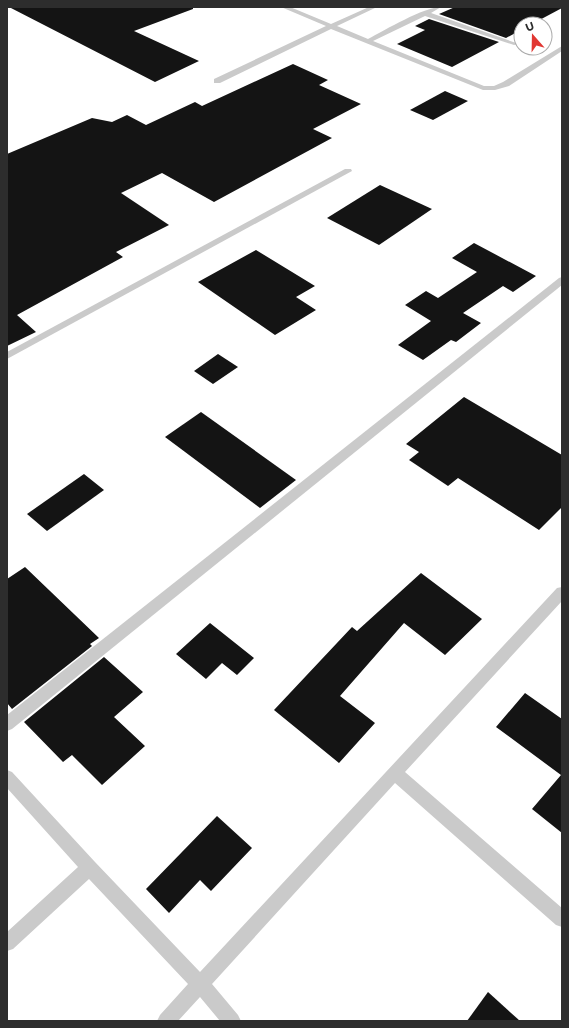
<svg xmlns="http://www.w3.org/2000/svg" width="569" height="1028" font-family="Montserrat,sans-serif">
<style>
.building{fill:#141414}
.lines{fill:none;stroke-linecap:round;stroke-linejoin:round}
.lane{fill:#cacaca;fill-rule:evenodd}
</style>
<rect width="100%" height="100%" fill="#fff"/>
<g class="building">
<path d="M9 7H193V9L134 31 199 61 155 82Z"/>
<path d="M455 7H562V8L532 24H521V30L506 38 439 14Z"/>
<path d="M429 19 499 42 452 67 397 44 425 30 415 26Z"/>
<path d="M293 64 328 80 319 85 361 104 313 129 332 138 214 202 162 173 121 193 169 225 116 252 123 257 17 315 36 332 7 346V154L92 118 112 122 127 115 146 125 195 102 202 106Z"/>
<path d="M445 91 468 101 433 120 410 110Z"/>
<path d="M380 185 432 209 379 245 327 218Z"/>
<path d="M474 243 536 276 513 292 503 286 463 313 481 323 456 342 451 340 423 360 398 345 431 321 405 305 426 291 438 298 477 272 452 258Z"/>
<path d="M256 250 315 286 296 297 316 310 275 335 198 282Z"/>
<path d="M218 354 238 367 213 384 194 371Z"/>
<path d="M464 397 562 455V507L539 530 458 478 448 486 409 460 419 452 406 444Z"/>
<path d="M201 412 296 480 260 508 165 437Z"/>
<path d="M84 474 104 490 47 531 27 514Z"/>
<path d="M25 567 99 638 90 644 92 646 12 709 7 703V579Z"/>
<path d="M421 573 482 619 445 655 404 623 340 696 375 723 339 763 274 710 352 627 357 631Z"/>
<path d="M210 623 254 658 237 675 222 663 206 679 176 654Z"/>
<path d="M104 657 143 692 114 717 145 746 102 785 72 755 63 762 24 722Z"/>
<path d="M525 693 562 719V833L532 809 561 775 496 727Z"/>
<path d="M217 816 252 848 211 891 200 880 169 913 146 889Z"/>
<path d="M488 992 520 1021H467Z"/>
</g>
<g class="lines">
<g class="lane">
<path d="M281 7H290L331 24 369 7H377L337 26 368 39C385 30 424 7 441 7L431 13 519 44 514 45 425 16 373 41 484 86H494L503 82 562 46V51L509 86 495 90H483L331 29 220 83H214V79L326 26Z"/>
<path d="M345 169H351L352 171 7 359V352Z"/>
<path d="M562 277V285L12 729 7 731V715L559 278Z"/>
<path d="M562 587V601L405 772 562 908V927L556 925 395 783 212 984 238 1015 241 1021H220L200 997 178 1021H157L160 1015 188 984 89 879 13 949 7 951V932L78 867 7 788V770L12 772 95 862 200 972 557 588Z"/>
</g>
</g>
<rect width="569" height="1028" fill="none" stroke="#2d2d2d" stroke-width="16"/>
<g transform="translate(533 36) rotate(340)"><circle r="19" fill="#ffffff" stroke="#ababab"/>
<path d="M0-3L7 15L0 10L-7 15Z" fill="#e13732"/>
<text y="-6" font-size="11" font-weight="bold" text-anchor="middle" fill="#2d2d2d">U</text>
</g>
</svg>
